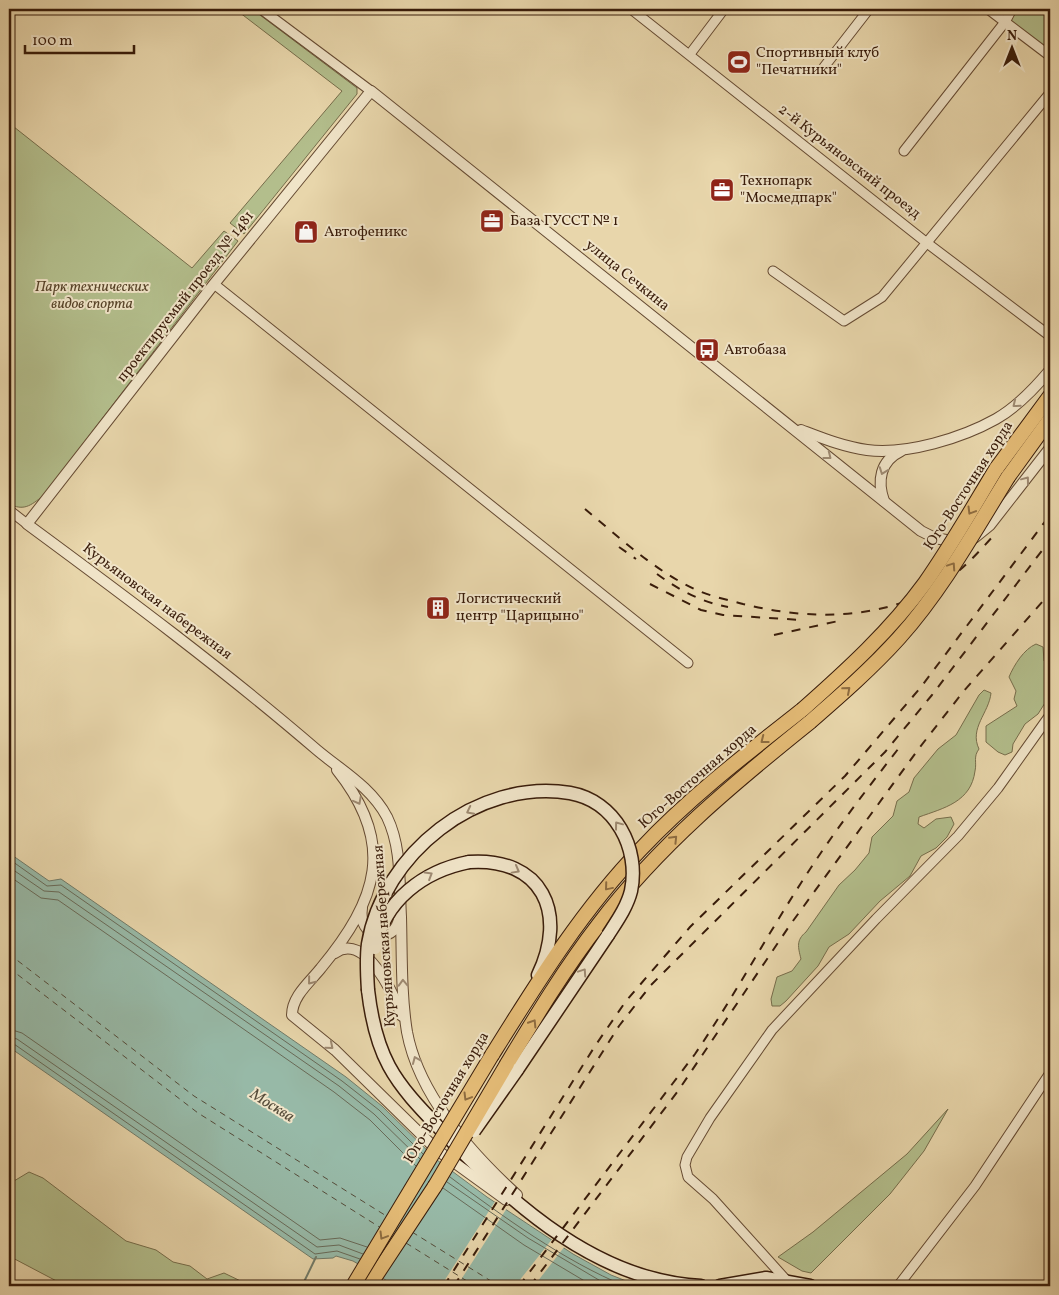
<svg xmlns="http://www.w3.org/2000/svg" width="1059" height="1295" font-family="Vollkorn,serif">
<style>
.green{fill:#b3be8c;stroke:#766d4b}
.water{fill:#97b9a7;stroke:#717a68}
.pier{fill:#e8d6ab}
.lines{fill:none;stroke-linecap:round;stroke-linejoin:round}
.shore{stroke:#686a58;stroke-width:1}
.stream{stroke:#717a68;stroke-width:2}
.ferry{stroke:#554b39;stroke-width:1;stroke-dasharray:6 5;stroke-linecap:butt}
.minor-casing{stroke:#654a32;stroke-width:11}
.tertiary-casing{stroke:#654a32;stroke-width:12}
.secondary-casing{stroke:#391c0a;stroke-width:15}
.primary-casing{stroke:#391c0a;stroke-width:16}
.minor{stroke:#f0e4c8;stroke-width:9}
.tertiary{stroke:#f0e4c8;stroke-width:10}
.secondary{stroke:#f0e4c8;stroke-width:12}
.primary{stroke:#e4bb76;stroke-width:14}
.rail{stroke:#391c0a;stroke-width:2;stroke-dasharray:9 9;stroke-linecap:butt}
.secondary-bridge-casing{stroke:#391c0a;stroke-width:15;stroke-linecap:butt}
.primary-bridge-casing{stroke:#391c0a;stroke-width:16;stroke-linecap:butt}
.secondary-bridge{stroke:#f0e4c8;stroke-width:12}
.primary-bridge{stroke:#e4bb76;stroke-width:14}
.oneway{stroke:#9e8a72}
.oneway2{stroke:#8e6c40}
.labels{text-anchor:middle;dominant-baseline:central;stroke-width:4;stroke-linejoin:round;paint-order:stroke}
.poi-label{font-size:15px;fill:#391c0a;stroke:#f0e4c8;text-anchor:start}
.street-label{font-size:15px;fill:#391c0a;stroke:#f0e4c8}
.park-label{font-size:15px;font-style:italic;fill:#58442a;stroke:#f0e4c8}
.water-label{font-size:16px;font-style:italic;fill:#554b39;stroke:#f0e4c8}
</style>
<rect width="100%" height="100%" fill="#e8d6ab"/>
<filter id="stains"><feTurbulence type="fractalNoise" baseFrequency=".004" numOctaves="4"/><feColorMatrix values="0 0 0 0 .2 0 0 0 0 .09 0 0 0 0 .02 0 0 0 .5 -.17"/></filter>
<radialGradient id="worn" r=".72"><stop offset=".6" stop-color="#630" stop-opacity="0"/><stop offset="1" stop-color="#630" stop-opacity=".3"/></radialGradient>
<g class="green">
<path d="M235 9H252L357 88V94L244 234 230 223 342 91Z"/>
<path d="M1016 9H1046L1050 12V51L1010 21Z"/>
<path d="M9 123 192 268 224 231 238 241 43 496C30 506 24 511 9 504Z"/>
<path d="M1036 644 1043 647 1044 661H1050V695L1038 714 1025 724 1013 744 1012 752 1005 755 998 752 986 742V726L1017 706 1014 699 1016 691 1009 677C1014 665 1024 649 1036 644Z"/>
<path d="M984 690 991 693C989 713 969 728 979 749 973 757 977 762 975 771 971 802 944 808 919 817L918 824 924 828 936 819 951 817 954 824 947 837 936 848 921 856 910 876 880 901 849 934 829 947 818 966 786 1001 780 1006H772L771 999 777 977 792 971 801 959C798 947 796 940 806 932L839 885 855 870 869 853 872 837 893 816 897 801 909 792 914 778 938 749 956 735 979 695Z"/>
<path d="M948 1109 924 1151 890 1194 811 1273 802 1271 778 1257 813 1232 907 1154Z"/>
<path d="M29 1172 43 1178 126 1241 156 1250 173 1262 190 1266 207 1279 224 1273 251 1286H66L9 1256V1184Z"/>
</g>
<path class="water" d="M9 853 49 881 61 879 346 1077 382 1106 437 1160 487 1197 573 1254 611 1275 639 1286H396L353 1261 336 1256 333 1258 313 1259 9 1047Z"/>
<g class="pier">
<path d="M496 1200 507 1208 457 1286H441Z"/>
<path d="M553 1238 565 1246 534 1286H515Z"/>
</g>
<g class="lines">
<g class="shore">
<path d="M9 859 47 886 61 885 342 1081 379 1110 423 1154"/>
<path d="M9 867 44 891 59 892 339 1086 374 1114 420 1159"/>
<path d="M9 876 41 898 58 900 334 1092 370 1120 416 1166"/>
<path d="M9 1029 22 1033 320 1240 340 1238 367 1247"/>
<path d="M9 1037 17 1039 317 1247 339 1245 363 1254"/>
<path d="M9 1043 14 1044 315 1254 337 1251 360 1259"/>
<path d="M450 1177C502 1216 564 1261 625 1286"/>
<path d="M447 1182 528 1238 609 1286"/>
<path d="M443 1188 524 1245 593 1286"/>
</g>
<path class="stream" d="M302 1286 316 1257"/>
<g class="ferry">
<path d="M9 954 194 1096 388 1217"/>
<path d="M9 968 198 1113 381 1228"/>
<path d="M412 1232 499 1286"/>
<path d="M406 1243 475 1286"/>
</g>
<defs>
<g id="minor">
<path d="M261 9 371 91"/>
<path d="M631 9 927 243 1050 336"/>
<path d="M988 9 1050 56"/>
<path d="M690 54 724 9"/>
<path d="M824 67 869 9"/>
<path d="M904 151 1005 22 1012 9"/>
<path d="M773 271 844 321 882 297 1050 93"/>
<path d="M214 284 688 663"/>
<path d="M9 510 27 524"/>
<path d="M787 1281 713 1199 688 1177 685 1165 687 1157 710 1118 772 1030 876 919 958 836 998 788 1050 715"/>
<path d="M898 1286 975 1186 1050 1073"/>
</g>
<g id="tertiary">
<path d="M801 430C822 438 844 447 867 450 907 455 962 438 996 419 1017 407 1035 388 1050 370"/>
<path d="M884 501C877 481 880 461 901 451"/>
<path d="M974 538 990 525 1050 448"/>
<path d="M337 770C396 844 378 899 321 968 310 982 292 996 292 1015L335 1050 437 1150 506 1200"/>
<path d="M362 908C357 938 394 946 399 919"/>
<path d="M335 953C365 931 394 995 402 1016"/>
<path d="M517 1195C471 1153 419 1096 407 1032 401 995 402 955 401 917 399 884 402 848 387 817 371 787 342 771 317 750 224 670 126 597 27 524L214 284 371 91 921 531 935 538 957 542"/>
</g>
<g id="secondary">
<path d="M469 862C542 857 568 913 538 975"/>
<path d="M368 990C371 1016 376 1042 389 1066 403 1092 426 1114 447 1136 514 1206 599 1281 701 1286"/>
<path d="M517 1070 608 935"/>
<path d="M720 1286 766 1278 810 1286"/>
</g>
<g id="primary">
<path d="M996 469 1050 396"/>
<path d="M1008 477 1050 419"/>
<path d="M492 1055C537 983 582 910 641 849 690 797 746 754 802 710"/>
<path d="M507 1064C536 1016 565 968 599 924 659 845 734 783 810 722"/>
<path d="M369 1286 435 1186"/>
</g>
</defs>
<use href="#minor" class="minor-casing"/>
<use href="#tertiary" class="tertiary-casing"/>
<use href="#secondary" class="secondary-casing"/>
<use href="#primary" class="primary-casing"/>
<use href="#minor" class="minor"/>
<use href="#tertiary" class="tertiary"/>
<use href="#secondary" class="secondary"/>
<use href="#primary" class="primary"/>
<g class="rail">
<path d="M585 509C620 538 657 573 699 591 713 597 729 600 743 604 808 620 879 621 938 586 960 573 978 553 994 535"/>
<path d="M619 547 636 559"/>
<path d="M657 574C679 590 701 602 728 607"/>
<path d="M650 584 701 610 723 615 801 620"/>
<path d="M774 635 843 620"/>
<path d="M444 1286 595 1046 626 1001 690 927 845 776 921 687 1050 515"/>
<path d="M454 1286 619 1026 651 985 885 752 932 695 1050 540"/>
<path d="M519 1286 695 1054C733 998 765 939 801 883 832 834 867 789 902 744"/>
<path d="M530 1286 678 1091 790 925 920 747 963 692 1050 593"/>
</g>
<defs>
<g id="secondary-bridge">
<path d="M375 948C384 900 424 871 469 862"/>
<path d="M368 990C367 975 366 959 368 944 383 854 477 778 570 793 615 801 640 848 631 891 627 907 617 921 608 935"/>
<path d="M474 1131 517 1070"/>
</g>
<g id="primary-bridge">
<path d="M802 710C846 671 890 631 925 583 951 546 973 507 996 469"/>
<path d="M810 722C841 695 872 668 899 638 942 590 974 532 1008 477"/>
<path d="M435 1186 507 1064"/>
<path d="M353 1286 492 1055"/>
</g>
</defs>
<use href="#secondary-bridge" class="secondary-bridge-casing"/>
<use href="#primary-bridge" class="primary-bridge-casing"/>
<use href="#secondary-bridge" class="secondary-bridge"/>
<use href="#primary-bridge" class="primary-bridge"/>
</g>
<defs><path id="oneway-chevron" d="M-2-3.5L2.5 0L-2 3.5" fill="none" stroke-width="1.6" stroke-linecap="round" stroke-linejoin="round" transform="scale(1.25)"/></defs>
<g class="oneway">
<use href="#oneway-chevron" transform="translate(1016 404) rotate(141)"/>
<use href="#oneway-chevron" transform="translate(828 456) rotate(38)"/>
<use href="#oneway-chevron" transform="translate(883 471) rotate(110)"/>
<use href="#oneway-chevron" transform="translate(1026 480) rotate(-53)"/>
<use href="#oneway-chevron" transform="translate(358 801) rotate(62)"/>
<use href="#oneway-chevron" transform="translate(470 811) rotate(153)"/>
<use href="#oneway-chevron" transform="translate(618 825) rotate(-127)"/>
<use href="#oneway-chevron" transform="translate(516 870) rotate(29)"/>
<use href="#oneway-chevron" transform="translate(429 875) rotate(-31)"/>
<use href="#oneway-chevron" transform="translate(583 972) rotate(-56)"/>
<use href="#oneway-chevron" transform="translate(311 981) rotate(129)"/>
<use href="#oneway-chevron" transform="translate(403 983) rotate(-92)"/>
<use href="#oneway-chevron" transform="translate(330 1046) rotate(40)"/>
<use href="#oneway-chevron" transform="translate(416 1060) rotate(-113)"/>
</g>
<g class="oneway2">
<use href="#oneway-chevron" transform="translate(971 511) rotate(121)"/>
<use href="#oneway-chevron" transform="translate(952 566) rotate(-56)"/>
<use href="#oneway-chevron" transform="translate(847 690) rotate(-41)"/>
<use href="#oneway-chevron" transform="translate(764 740) rotate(142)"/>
<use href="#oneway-chevron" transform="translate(674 839) rotate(-46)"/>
<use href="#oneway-chevron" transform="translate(608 887) rotate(130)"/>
<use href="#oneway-chevron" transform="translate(533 1023) rotate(-58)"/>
<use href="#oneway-chevron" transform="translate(467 1097) rotate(121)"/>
<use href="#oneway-chevron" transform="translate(383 1236) rotate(121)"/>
</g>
<defs>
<symbol id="stadium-square" viewBox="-11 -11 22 22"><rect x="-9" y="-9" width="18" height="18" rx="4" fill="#8f2418" stroke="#f0e4c8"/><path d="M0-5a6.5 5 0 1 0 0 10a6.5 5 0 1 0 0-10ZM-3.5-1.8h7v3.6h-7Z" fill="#fff"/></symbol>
<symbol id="office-square" viewBox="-11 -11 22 22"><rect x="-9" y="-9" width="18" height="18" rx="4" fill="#8f2418" stroke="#f0e4c8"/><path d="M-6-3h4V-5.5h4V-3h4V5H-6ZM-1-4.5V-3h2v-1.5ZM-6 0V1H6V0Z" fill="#fff"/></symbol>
<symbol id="shop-square" viewBox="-11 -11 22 22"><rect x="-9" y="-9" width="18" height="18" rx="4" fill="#8f2418" stroke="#f0e4c8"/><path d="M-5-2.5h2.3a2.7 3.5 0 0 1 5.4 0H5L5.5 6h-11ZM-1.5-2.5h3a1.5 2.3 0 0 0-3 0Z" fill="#fff"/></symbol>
<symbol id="bus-square" viewBox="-11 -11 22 22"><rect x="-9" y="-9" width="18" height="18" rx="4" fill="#8f2418" stroke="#f0e4c8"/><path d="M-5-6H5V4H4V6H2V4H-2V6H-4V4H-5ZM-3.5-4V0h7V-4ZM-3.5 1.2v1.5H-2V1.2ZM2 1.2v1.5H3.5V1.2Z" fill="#fff"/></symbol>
<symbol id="building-square" viewBox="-11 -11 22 22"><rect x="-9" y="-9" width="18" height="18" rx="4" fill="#8f2418" stroke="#f0e4c8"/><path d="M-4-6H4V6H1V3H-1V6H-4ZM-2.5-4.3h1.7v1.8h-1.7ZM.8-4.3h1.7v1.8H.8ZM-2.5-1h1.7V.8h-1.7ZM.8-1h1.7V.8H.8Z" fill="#fff"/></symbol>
</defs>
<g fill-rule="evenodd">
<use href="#stadium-square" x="725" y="48" width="28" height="28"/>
<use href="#office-square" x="708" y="176" width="28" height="28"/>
<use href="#office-square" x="478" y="207" width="28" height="28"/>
<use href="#shop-square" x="292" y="218" width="28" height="28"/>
<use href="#bus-square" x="693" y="336" width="28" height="28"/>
<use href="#building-square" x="424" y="594" width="28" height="28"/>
</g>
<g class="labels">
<g class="poi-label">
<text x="756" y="53">Спортивный клуб<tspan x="756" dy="17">"Печатники"</tspan></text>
<text x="740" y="181">Технопарк<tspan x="740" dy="17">"Мосмедпарк"</tspan></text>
<text x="510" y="221">База ГУССТ № 1</text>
<text x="324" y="232">Автофеникс</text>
<text x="724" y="350">Автобаза</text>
<text x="456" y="599">Логистический<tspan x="456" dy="17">центр "Царицыно"</tspan></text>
</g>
<g class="street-label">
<text transform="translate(849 162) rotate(38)">2-й Курьяновский проезд</text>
<text transform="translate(627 276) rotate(39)">улица Сечкина</text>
<text transform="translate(186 297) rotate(-52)">проектируемый проезд № 1481</text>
<text transform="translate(969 486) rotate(-57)">Юго-Восточная хорда</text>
<text transform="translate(157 602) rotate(37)">Курьяновская набережная</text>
<text transform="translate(698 777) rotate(-41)">Юго-Восточная хорда</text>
<text transform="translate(385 936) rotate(-94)">Курьяновская набережная</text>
<text transform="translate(447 1098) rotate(-59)">Юго-Восточная хорда</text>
</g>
<g class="park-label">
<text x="92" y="287">Парк технических<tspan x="92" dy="17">видов спорта</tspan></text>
</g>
<g class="water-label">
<text transform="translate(272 1106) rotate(32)">Москва</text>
</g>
</g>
<rect width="1059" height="1295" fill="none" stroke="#e8d6ab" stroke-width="30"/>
<rect x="10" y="10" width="1039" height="1275" fill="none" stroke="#391c0a" stroke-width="2.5"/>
<rect x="15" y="15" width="1029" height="1265" fill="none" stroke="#391c0a"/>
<g transform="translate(1012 48)" stroke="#f0e4c8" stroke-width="4" paint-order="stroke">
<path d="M0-4L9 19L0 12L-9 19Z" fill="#391c0a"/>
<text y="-8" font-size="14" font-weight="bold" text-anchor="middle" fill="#391c0a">N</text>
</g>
<path d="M25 45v8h109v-8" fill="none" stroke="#391c0a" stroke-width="2.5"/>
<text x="32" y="45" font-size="15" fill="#391c0a" stroke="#f0e4c8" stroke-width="4" paint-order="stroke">100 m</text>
<rect width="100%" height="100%" filter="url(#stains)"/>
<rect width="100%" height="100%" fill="url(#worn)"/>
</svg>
